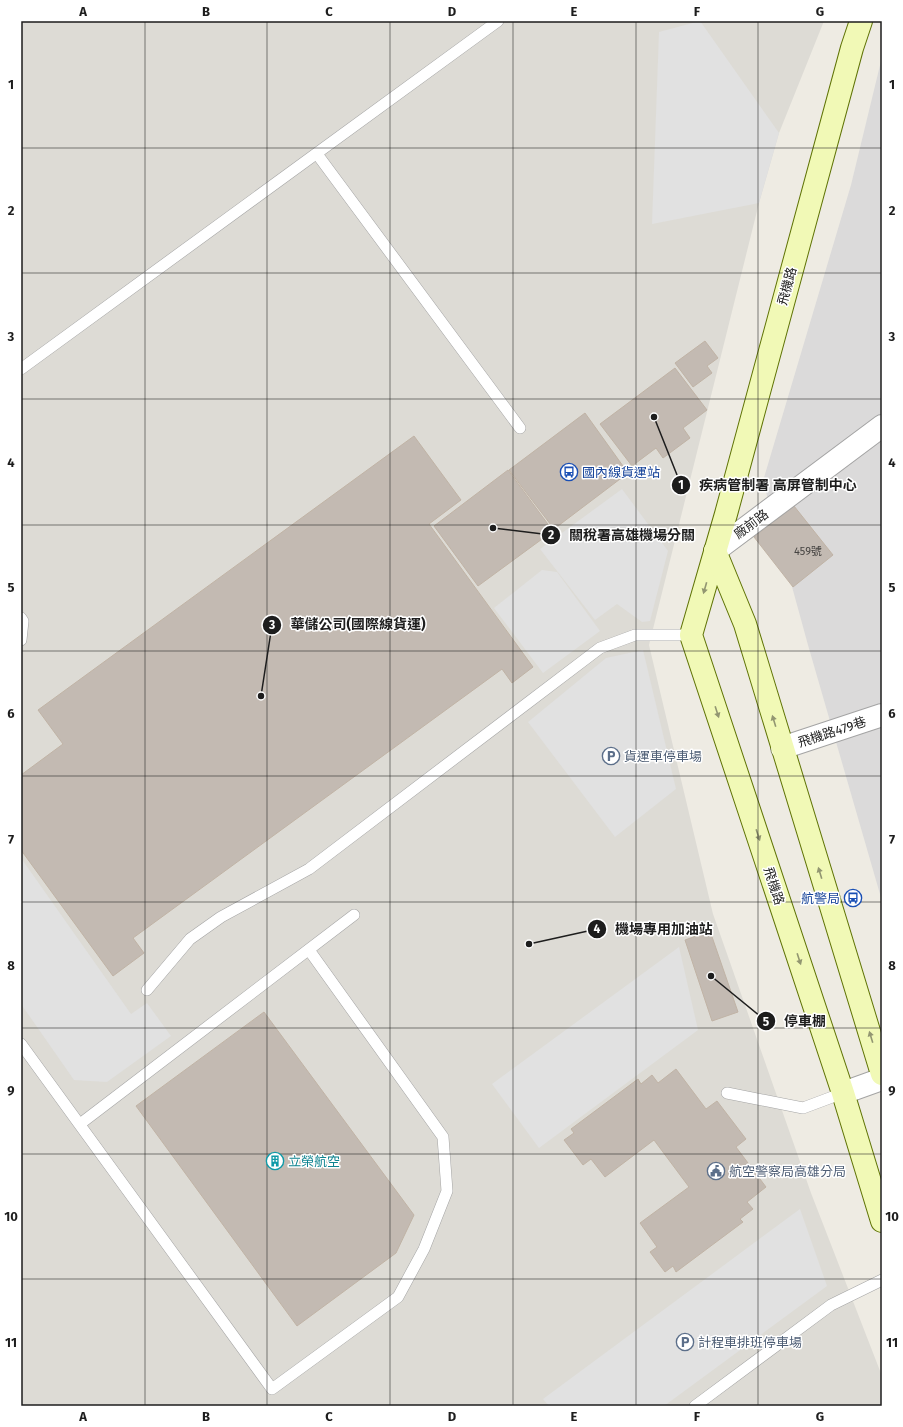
<svg xmlns="http://www.w3.org/2000/svg" width="903" height="1427" font-family="'Fira Sans','Noto Sans TC',sans-serif">
<style>
.residential{fill:#dbdada}
.airport{fill:#dddbd5}
.parking{fill:#e1e1e1}
.building{fill:#c3bab2;stroke:#c0b3a5}
.lines{fill:none;stroke-linecap:round;stroke-linejoin:round}
.lane-casing{stroke:#a4a4a4;stroke-width:12}
.street-casing{stroke:#a4a4a4;stroke-width:24}
.secondary-casing{stroke:#5f7305;stroke-width:24}
.lane{stroke:#fff;stroke-width:11}
.street{stroke:#fff;stroke-width:22}
.secondary{stroke:#f1f9b6;stroke-width:22}
.oneway{fill:#929671}
.grid{fill:none;stroke:#1d1d1d;stroke-width:1;stroke-opacity:0.55}
.labels{text-anchor:middle;dominant-baseline:central;stroke-width:3;stroke-linejoin:round;paint-order:stroke}
.number-label{font-size:11px;fill:#464442}
.street-label{font-size:13px;fill:#1d1d1d;stroke:#fff}
.transit-label{font-size:13px;fill:#164399;stroke:#fff;text-anchor:start}
.service-label{font-size:13px;fill:#4e5e75;stroke:#fff;text-anchor:start}
.culture-label{font-size:13px;fill:#0d838f;stroke:#fff;text-anchor:start}
.leader{fill:none;stroke:#1d1d1d;stroke-width:1.5}
.callout-dot{fill:#1d1d1d;stroke:#fff;stroke-width:1.5}
.mark-label{font-size:12px;text-anchor:middle;font-weight:bold;fill:#fff}
.callout-label{font-size:14px;text-anchor:middle;font-weight:bold;fill:#1d1d1d;stroke:#fff;stroke-width:3;stroke-linejoin:round;paint-order:stroke}
.neatline{fill:none;stroke:#1d1d1d;stroke-width:1.5}
.grid-label{font-size:13px;text-anchor:middle;font-weight:bold;fill:#1d1d1d}
</style>
<rect width="100%" height="100%" fill="#eeebe3"/>
<path class="residential" d="M882 57V901L808 645 763 481 851 185Z"/>
<path class="airport" d="M21 21H824L779 133 759 203 649 645 713 914 811 1193 882 1376V1406H21Z"/>
<g class="parking">
<path d="M700 21 779 133 759 203 652 224 659 32Z"/>
<path d="M622 489 668 551 650 621 642 622 617 604 595 620 540 549Z"/>
<path d="M542 570 557 572 600 631 543 673 494 608Z"/>
<path d="M643 650 676 789 615 837 528 722 606 658Z"/>
<path d="M21 858 131 1014 147 1003 171 1036 107 1082 74 1080 21 1004Z"/>
<path d="M679 947 698 1030 539 1148 492 1084Z"/>
<path d="M800 1209 827 1286 664 1406H549L543 1399Z"/>
</g>
<g class="building">
<path d="M705 341 718 358 707 366 712 373 693 387 675 363Z"/>
<path d="M675 368 707 410 683 428 690 438 663 458 656 448 632 466 600 424Z"/>
<path d="M585 413 628 473 554 529 509 470Z"/>
<path d="M414 436 461 500 429 524 533 667 512 683 502 669 133 938 144 953 113 976 21 850V775L63 744 38 710Z"/>
<path d="M508 470 553 531 478 586 434 526Z"/>
<path d="M794 506 833 555 793 587 754 537Z"/>
<path d="M710 931 738 1012 712 1021 685 940Z"/>
<path d="M264 1012 414 1215 396 1253 297 1326 136 1106Z"/>
<path d="M676 1069 706 1109 717 1101 746 1139 736 1147 766 1187 747 1202 753 1209 740 1219 743 1222 676 1272 673 1266 665 1272 650 1252 657 1247 640 1223 689 1187 654 1140 605 1177 591 1159 583 1165 564 1140 574 1133 571 1129 638 1079 641 1084 652 1075 658 1083Z"/>
</g>
<g class="lines">
<defs>
<g id="lane">
<path d="M317 154 520 428"/>
<path d="M21 369 498 21"/>
<path d="M21 618 23 621 21 640"/>
<path d="M147 990 190 939 221 917 309 869 600 648 635 635H691"/>
<path d="M21 1044 272 1389 398 1297 424 1249 447 1191 443 1137 309 950"/>
<path d="M727 1093 803 1108 843 1093"/>
<path d="M80 1124 354 915"/>
<path d="M695 1406 831 1305 882 1280"/>
</g>
<g id="street">
<path d="M715 551 882 426"/>
<path d="M782 748 882 715"/>
<path d="M843 1093 882 1079"/>
</g>
<g id="secondary">
<path d="M861 21 852 48 726 514 691 635 843 1093 882 1221"/>
<path d="M715 551 745 624 882 1074"/>
</g>
</defs>
<use href="#lane" class="lane-casing"/>
<use href="#street" class="street-casing"/>
<use href="#secondary" class="secondary-casing"/>
<use href="#lane" class="lane"/>
<use href="#street" class="street"/>
<use href="#secondary" class="secondary"/>
</g>
<defs><path id="oneway-solid" d="M-6-.8H1V-3.2L6.5 0L1 3.2V.8H-6Z"/></defs>
<g class="oneway">
<use href="#oneway-solid" transform="translate(705 588) rotate(106)"/>
<use href="#oneway-solid" transform="translate(717 712) rotate(72)"/>
<use href="#oneway-solid" transform="translate(774 721) rotate(-107)"/>
<use href="#oneway-solid" transform="translate(758 835) rotate(72)"/>
<use href="#oneway-solid" transform="translate(820 873) rotate(-107)"/>
<use href="#oneway-solid" transform="translate(799 959) rotate(72)"/>
<use href="#oneway-solid" transform="translate(871 1037) rotate(-107)"/>
</g>
<path class="grid" d="M145 21V1406M267 21V1406M390 21V1406M513 21V1406M636 21V1406M758 21V1406M21 148H882M21 273H882M21 399H882M21 525H882M21 651H882M21 776H882M21 902H882M21 1028H882M21 1154H882M21 1279H882"/>
<defs>
<symbol id="bus-ring" viewBox="-11 -11 22 22"><circle r="9.5" fill="#fff" stroke="#1a4fb4" stroke-width="1.5"/><path d="M-5-6H5V4H4V6H2V4H-2V6H-4V4H-5ZM-3.5-4V0h7V-4ZM-3.5 1.2v1.5H-2V1.2ZM2 1.2v1.5H3.5V1.2Z" fill="#1a4fb4"/></symbol>
<symbol id="parking-ring" viewBox="-11 -11 22 22"><circle r="9.5" fill="#fff" stroke="#5c6f8a" stroke-width="1.5"/><path d="M-3.5-5.5H1a3.5 3.5 0 0 1 0 7H-1V5.5H-3.5ZM-1-3.4V-.6H.8a1.4 1.4 0 0 0 0-2.8Z" fill="#5c6f8a"/></symbol>
<symbol id="building-ring" viewBox="-11 -11 22 22"><circle r="9.5" fill="#fff" stroke="#0f9aa8" stroke-width="1.5"/><path d="M-4-6H4V6H1V3H-1V6H-4ZM-2.5-4.3h1.7v1.8h-1.7ZM.8-4.3h1.7v1.8H.8ZM-2.5-1h1.7V.8h-1.7ZM.8-1h1.7V.8H.8Z" fill="#0f9aa8"/></symbol>
<symbol id="civic-ring" viewBox="-11 -11 22 22"><circle r="9.5" fill="#fff" stroke="#5c6f8a" stroke-width="1.5"/><path d="M-.6-6.5H3V-4.5H.6V-3L4-1V1h2V6H-6V1h2V-1L-.6-3ZM-1.2 2.5V6h2.4V2.5Z" fill="#5c6f8a"/></symbol>
</defs>
<g fill-rule="evenodd">
<use href="#bus-ring" x="559" y="462" width="20" height="20"/>
<use href="#parking-ring" x="601" y="746" width="20" height="20"/>
<use href="#bus-ring" x="843" y="888" width="20" height="20"/>
<use href="#building-ring" x="265" y="1151" width="20" height="20"/>
<use href="#civic-ring" x="706" y="1161" width="20" height="20"/>
<use href="#parking-ring" x="675" y="1332" width="20" height="20"/>
</g>
<g class="labels">
<g class="number-label">
<text x="808" y="551">459號</text>
</g>
<g class="street-label">
<text transform="translate(787 286) rotate(-75)">飛機路</text>
<text transform="translate(751 524) rotate(-37)">廠前路</text>
<text transform="translate(832 732) rotate(-18)">飛機路479巷</text>
<text transform="translate(774 886) rotate(72)">飛機路</text>
</g>
<g class="transit-label">
<text x="582" y="472">國內線貨運站</text>
<text x="840" y="898" text-anchor="end">航警局</text>
</g>
<g class="service-label">
<text x="624" y="756">貨運車停車場</text>
<text x="729" y="1171">航空警察局高雄分局</text>
<text x="698" y="1342">計程車排班停車場</text>
</g>
<g class="culture-label">
<text x="288" y="1161">立榮航空</text>
</g>
</g>
<path class="leader" d="M654 417L681 485M493 528L551 535M261 696L272 625M529 944L597 929M711 976L766 1021"/>
<g class="callout-dot">
<circle cx="654" cy="417" r="4"/>
<circle cx="493" cy="528" r="4"/>
<circle cx="261" cy="696" r="4"/>
<circle cx="529" cy="944" r="4"/>
<circle cx="711" cy="976" r="4"/>
<circle cx="681" cy="485" r="10"/>
<circle cx="551" cy="535" r="10"/>
<circle cx="272" cy="625" r="10"/>
<circle cx="597" cy="929" r="10"/>
<circle cx="766" cy="1021" r="10"/>
</g>
<g class="mark-label">
<text x="681" y="489">1</text>
<text x="551" y="539">2</text>
<text x="272" y="629">3</text>
<text x="597" y="933">4</text>
<text x="766" y="1026">5</text>
</g>
<g class="callout-label">
<text x="778" y="490">疾病管制署 高屏管制中心</text>
<text x="632" y="540">關稅署高雄機場分關</text>
<text x="358" y="629">華儲公司(國際線貨運)</text>
<text x="664" y="934">機場專用加油站</text>
<text x="805" y="1026">停車棚</text>
</g>
<rect width="903" height="1427" fill="none" stroke="#ffffff" stroke-width="44"/>
<rect x="22" y="22" width="859" height="1383" class="neatline"/>
<g class="grid-label">
<text x="83" y="16">A</text>
<text x="206" y="16">B</text>
<text x="329" y="16">C</text>
<text x="452" y="16">D</text>
<text x="574" y="16">E</text>
<text x="697" y="16">F</text>
<text x="820" y="16">G</text>
<text x="11" y="89">1</text>
<text x="892" y="89">1</text>
<text x="11" y="215">2</text>
<text x="892" y="215">2</text>
<text x="11" y="341">3</text>
<text x="892" y="341">3</text>
<text x="11" y="467">4</text>
<text x="892" y="467">4</text>
<text x="11" y="592">5</text>
<text x="892" y="592">5</text>
<text x="11" y="718">6</text>
<text x="892" y="718">6</text>
<text x="11" y="844">7</text>
<text x="892" y="844">7</text>
<text x="11" y="970">8</text>
<text x="892" y="970">8</text>
<text x="11" y="1095">9</text>
<text x="892" y="1095">9</text>
<text x="11" y="1221">10</text>
<text x="892" y="1221">10</text>
<text x="11" y="1347">11</text>
<text x="892" y="1347">11</text>
<text x="83" y="1421">A</text>
<text x="206" y="1421">B</text>
<text x="329" y="1421">C</text>
<text x="452" y="1421">D</text>
<text x="574" y="1421">E</text>
<text x="697" y="1421">F</text>
<text x="820" y="1421">G</text>
</g>
</svg>
